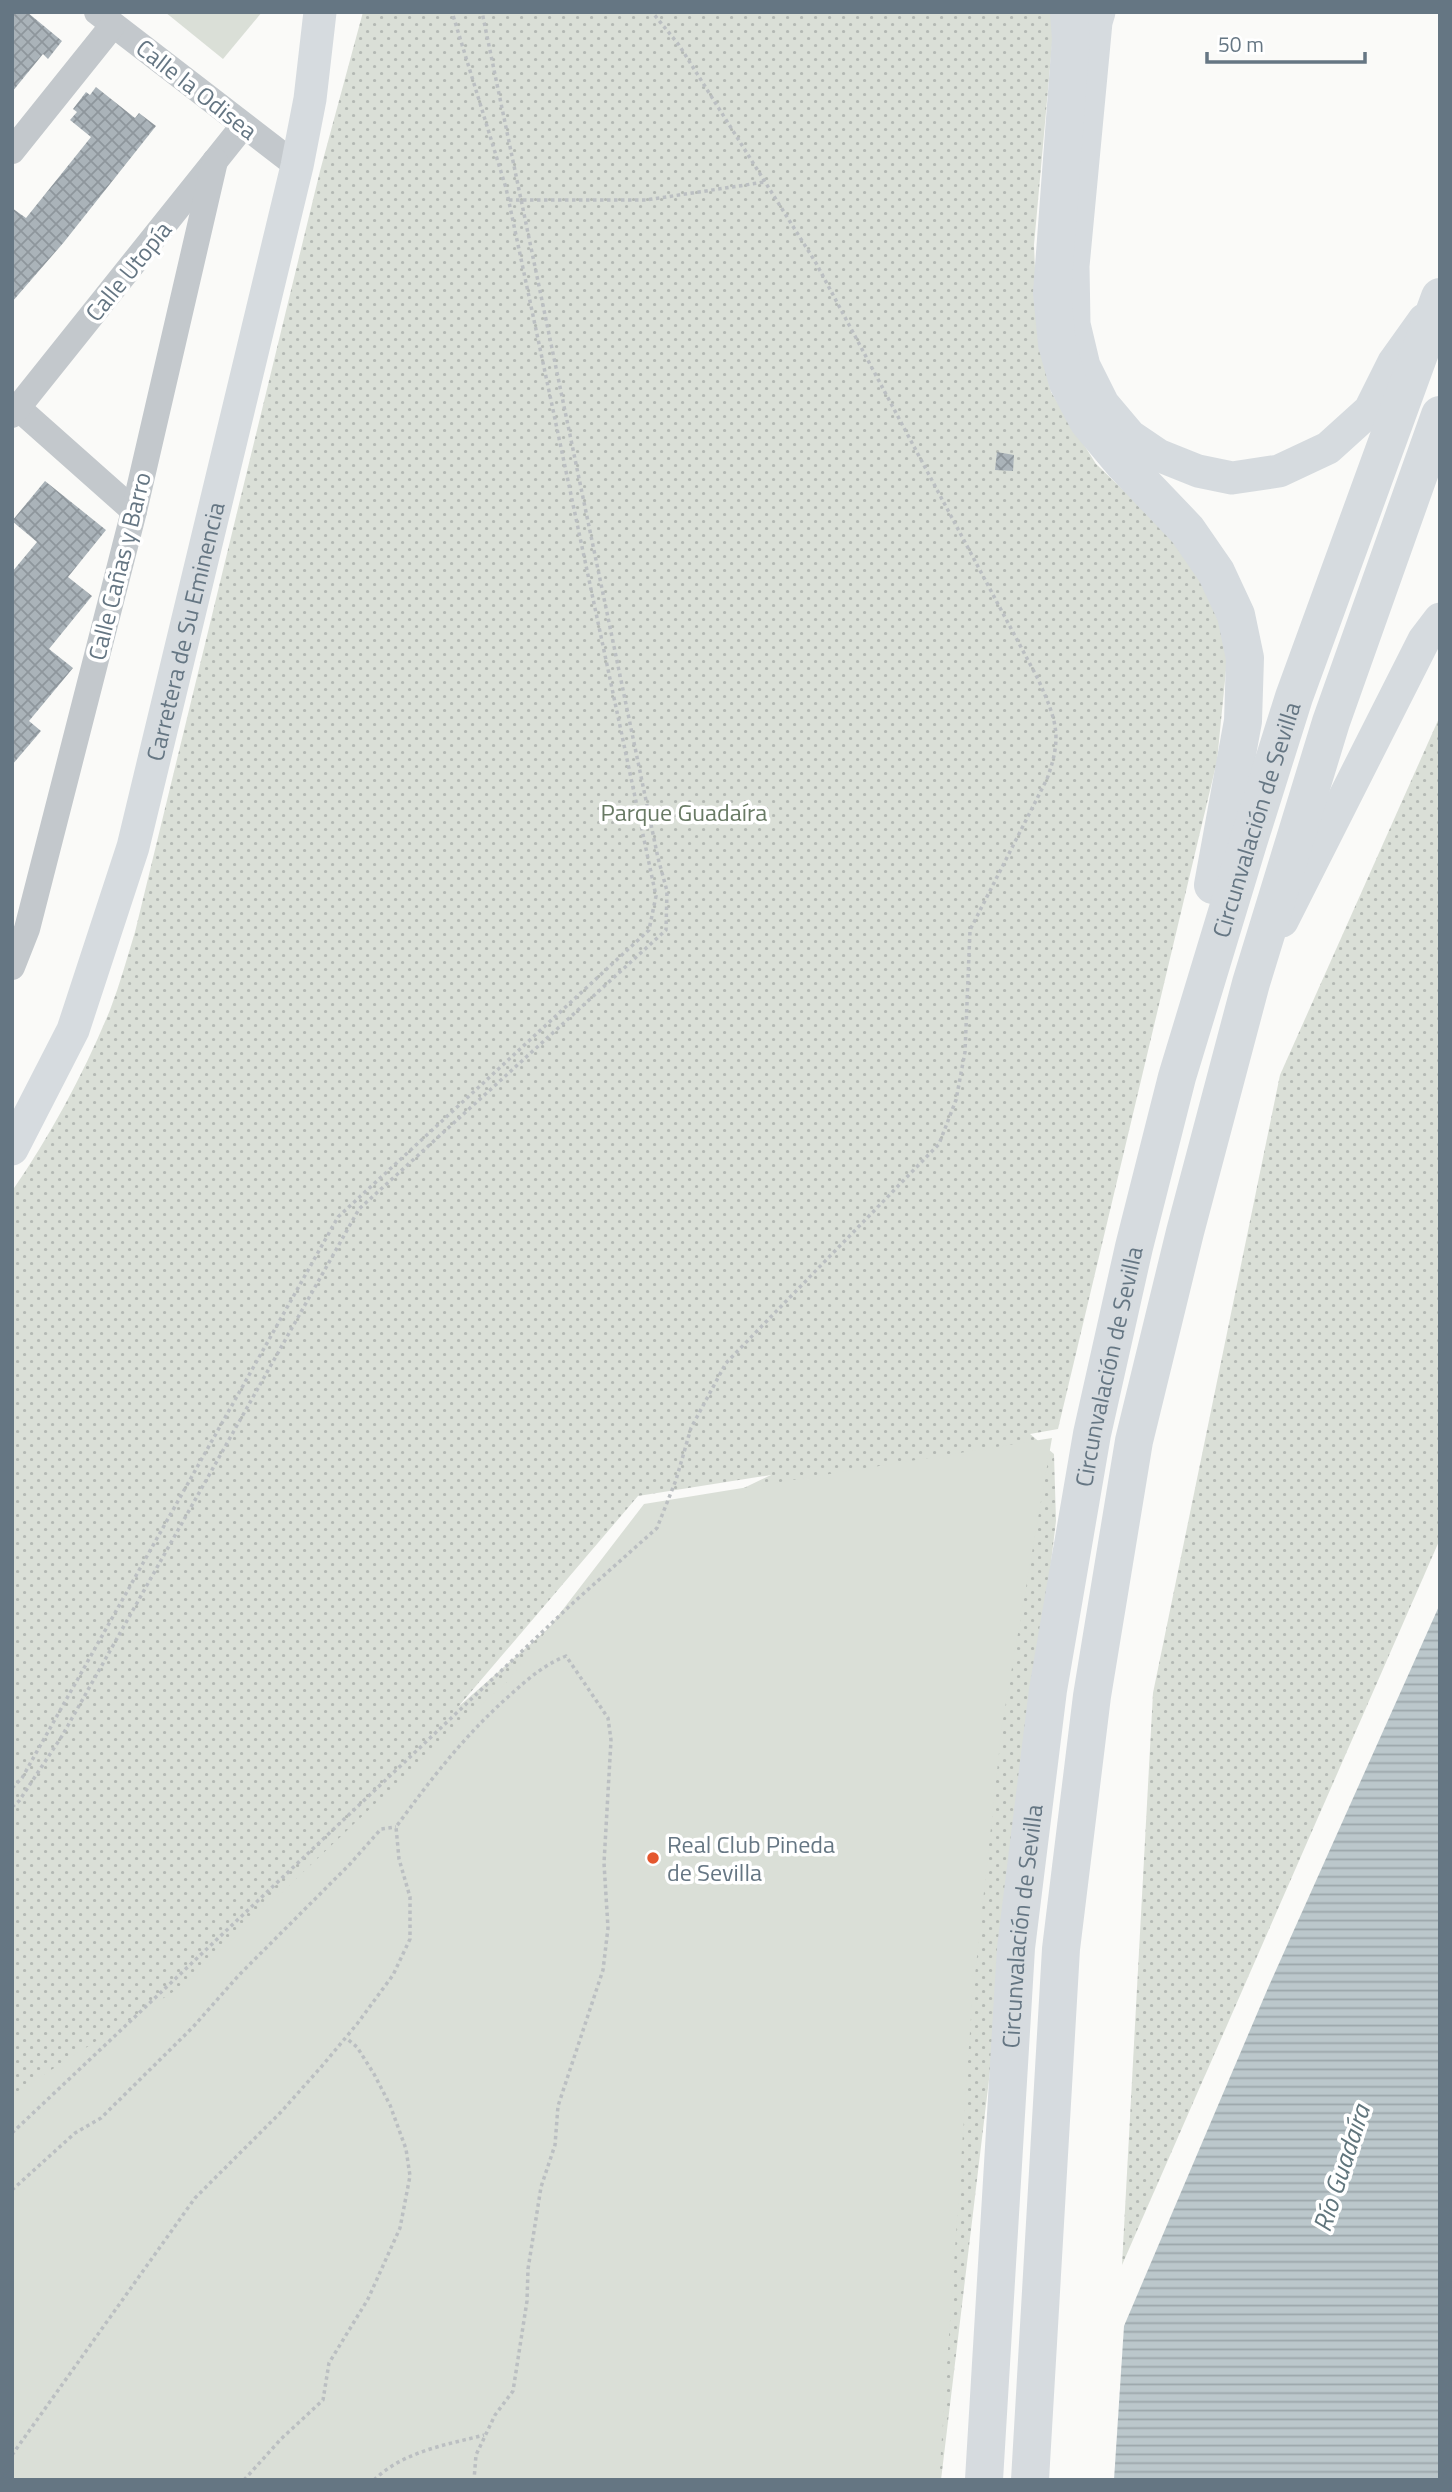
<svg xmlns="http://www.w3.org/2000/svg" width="1452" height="2492" font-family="'Titillium Web',sans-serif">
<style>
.grass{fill:url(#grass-dots);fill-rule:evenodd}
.garden{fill:#dadfd7}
.water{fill:url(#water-rules)}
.building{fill:url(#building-cross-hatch)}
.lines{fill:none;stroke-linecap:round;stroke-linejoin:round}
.path{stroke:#bbbfc2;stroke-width:3.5;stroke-dasharray:3.5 3.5;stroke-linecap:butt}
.minor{stroke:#c3c8cc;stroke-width:26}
.major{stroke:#d6dbdf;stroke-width:33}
.highway{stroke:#d6dbdf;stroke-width:38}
.poi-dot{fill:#e4572e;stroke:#fff;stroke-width:2.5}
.labels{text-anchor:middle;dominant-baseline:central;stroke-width:7;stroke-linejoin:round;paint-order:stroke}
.street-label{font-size:24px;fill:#657683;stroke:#fff}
.park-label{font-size:24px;fill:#687a64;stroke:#fff}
.poi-label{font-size:24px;fill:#657683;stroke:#fff;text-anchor:start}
.water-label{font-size:26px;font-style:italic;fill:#60757c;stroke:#fff}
</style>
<defs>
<pattern id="grass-dots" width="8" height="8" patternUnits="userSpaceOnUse" patternTransform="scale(1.75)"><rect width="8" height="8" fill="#dadfd7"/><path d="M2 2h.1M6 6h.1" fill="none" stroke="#b4b9b4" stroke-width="1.8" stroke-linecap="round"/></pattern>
<pattern id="water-rules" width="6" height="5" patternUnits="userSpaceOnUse" patternTransform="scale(1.75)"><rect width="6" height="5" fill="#bbc7cb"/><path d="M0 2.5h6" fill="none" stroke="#9ca6aa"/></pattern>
<pattern id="building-cross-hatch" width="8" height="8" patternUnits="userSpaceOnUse" patternTransform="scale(1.75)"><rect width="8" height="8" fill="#aab3b9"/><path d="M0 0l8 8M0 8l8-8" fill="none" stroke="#8e969c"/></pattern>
</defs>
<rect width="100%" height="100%" fill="#fafaf8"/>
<g class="grass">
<path d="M363 12H1052L1054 23 1034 245 1038 339 1051 392 1096 464 1158 523 1206 582 1228 650 1217 761 1058 1429 1030 1434 1054 1454 1056 1521 941 2480H12V1191C51 1135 84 1073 110 1010 120 984 127 958 135 932L320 171ZM771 1475 667 1525 458 1707 638 1496Z"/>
<path d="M1440 716V1539L1122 2265 1153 1693 1280 1075Z"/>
</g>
<g class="garden">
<path d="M165 12H262L223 59Z"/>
<path d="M1052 1438 1002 1725 972 2003 939 2480H12V2095L184 1985 452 1731 508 1681 644 1504Z"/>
</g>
<path class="water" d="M1440 1604V2480H1114L1124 2326 1268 1988Z"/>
<g class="building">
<path d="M12 12H27L62 41 48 59 43 54 12 92Z"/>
<path d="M96 87 135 118 139 113 156 126 64 242 12 302V208L26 218 91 137 70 120 77 112 73 109 86 92 90 95Z"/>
<path d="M997 452 1014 455 1013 471 995 470Z"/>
<path d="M45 481 106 530 68 577 92 596 49 649 73 668 29 721 41 731 12 765V572L37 542 12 521Z"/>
</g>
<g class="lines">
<g class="path">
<path d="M509 200H646L765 182"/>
<path d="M12 1788 22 1778 338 1217 649 930 656 896 506 188 452 12"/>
<path d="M12 1807 19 1801 62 1736 359 1209 666 930 667 891 658 858 482 12"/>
<path d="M12 2133 574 1602 657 1528 676 1480 691 1428 726 1363 939 1144 956 1100 965 1052 970 930 1047 779C1063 735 1056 720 1038 679L816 263 679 45 652 12"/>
<path d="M12 2190 75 2133 101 2118 193 2027 239 1975 350 1864 381 1829 396 1827"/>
<path d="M12 2455 195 2198 281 2112 322 2066 357 2024 393 1975 410 1939V1897L399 1859 396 1827C431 1779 464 1736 509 1696 528 1679 542 1666 566 1656L608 1718 611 1740 604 1863 608 1928 603 1970 558 2106 555 2145 541 2187 528 2269 527 2301 513 2391 495 2415 476 2455 474 2480"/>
<path d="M244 2480 281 2439 323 2400 329 2363 368 2299 400 2228 410 2176 406 2149 390 2105 374 2074 357 2047 346 2038"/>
<path d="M374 2480C404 2451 446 2445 484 2435"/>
</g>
<g class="minor">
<path d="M97 12 297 166"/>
<path d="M12 151 113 25"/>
<path d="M18 408 134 511"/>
<path d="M12 415 243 126"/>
<path d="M12 967 27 929 134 511 215 161"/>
</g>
<g class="major">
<path d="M1099 12 1096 22 1073 266 1074 324 1084 366 1103 404 1130 436 1158 455 1198 471 1232 478 1279 471 1328 448 1370 410 1394 362 1424 320"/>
<path d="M1282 921 1424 640 1440 619"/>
<path id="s1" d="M12 1149 73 1030 133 847 297 166 310 99 320 12"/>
</g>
<g class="highway">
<path d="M1069 12 1071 39 1052 293 1057 344 1068 383 1088 421 1124 464 1187 530 1216 572 1236 615 1245 658 1243 721 1213 885"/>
<path id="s2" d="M984 2480 1016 1948 1048 1690 1092 1434 1134 1247 1177 1077 1248 843 1294 697 1440 297"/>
<path d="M1030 2480 1061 1949 1092 1696 1134 1441 1185 1232 1251 983 1331 722 1440 415"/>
</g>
</g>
<circle class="poi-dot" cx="653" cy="1858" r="7"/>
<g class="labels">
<g class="street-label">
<text transform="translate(197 89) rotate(38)">Calle la Odisea</text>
<text transform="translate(128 271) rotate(-51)">Calle Utopía</text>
<text transform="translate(119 566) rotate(-76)">Calle Cañas y Barro</text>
<text stroke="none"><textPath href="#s1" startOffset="548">Carretera de Su Eminencia</textPath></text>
<text stroke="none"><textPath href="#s2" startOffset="1689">Circunvalación de Sevilla</textPath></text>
<text stroke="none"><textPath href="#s2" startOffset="1122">Circunvalación de Sevilla</textPath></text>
<text stroke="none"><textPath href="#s2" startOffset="555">Circunvalación de Sevilla</textPath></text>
</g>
<g class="park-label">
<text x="684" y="812">Parque Guadaíra</text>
</g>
<g class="poi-label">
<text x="667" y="1844">Real Club Pineda<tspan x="667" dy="28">de Sevilla</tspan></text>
</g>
<g class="water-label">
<text transform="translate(1341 2168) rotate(-72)">Río Guadaíra</text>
</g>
</g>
<rect width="1452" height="2492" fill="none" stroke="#657683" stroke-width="28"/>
<path d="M1207 52v10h158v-10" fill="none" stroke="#657683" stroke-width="3.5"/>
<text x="1218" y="52" font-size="21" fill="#657683" stroke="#ffffff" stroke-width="5" paint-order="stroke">50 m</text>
</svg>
